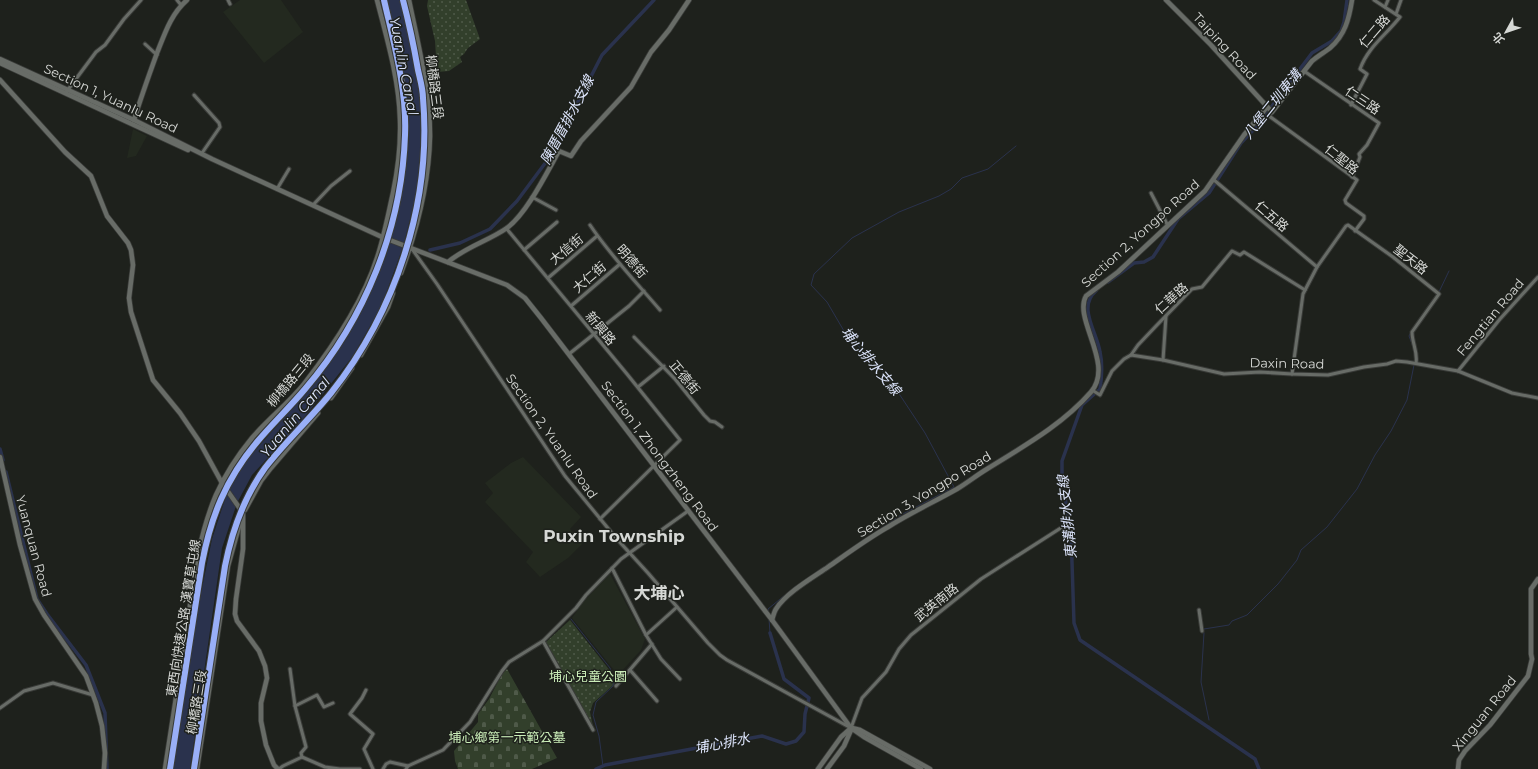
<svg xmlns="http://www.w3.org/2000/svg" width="1538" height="769" font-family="Montserrat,'Noto Sans TC',sans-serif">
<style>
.built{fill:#23291f}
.cemetery{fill:url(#cemetery-stones)}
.park{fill:url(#park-dots)}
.water{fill:#2a324d}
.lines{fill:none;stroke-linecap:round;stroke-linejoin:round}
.stream{stroke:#2a324d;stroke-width:1}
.canal{stroke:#2a324d;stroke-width:3.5}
.street-casing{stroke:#393b38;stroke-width:5}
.secondary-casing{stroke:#393b38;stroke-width:6}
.street{stroke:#686c67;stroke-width:3}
.secondary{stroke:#686c67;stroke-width:4.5}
.highway-bridge-casing{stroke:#393b38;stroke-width:8;stroke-linecap:butt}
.highway-bridge{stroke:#99aff7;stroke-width:6}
.labels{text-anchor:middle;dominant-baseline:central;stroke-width:3;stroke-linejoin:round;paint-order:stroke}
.street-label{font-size:13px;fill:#d6d8d5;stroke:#1e211c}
.park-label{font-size:13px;fill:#cbeeb9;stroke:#1e211c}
.water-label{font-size:14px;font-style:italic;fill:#dbe3fa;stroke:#1e211c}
.district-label{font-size:17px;font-weight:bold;fill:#d6d8d5;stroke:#1e211c}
</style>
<defs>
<pattern id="cemetery-stones" width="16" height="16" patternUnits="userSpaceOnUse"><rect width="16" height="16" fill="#323f2b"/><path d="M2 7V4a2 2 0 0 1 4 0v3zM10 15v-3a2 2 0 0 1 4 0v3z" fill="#4f5a49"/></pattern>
<pattern id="park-dots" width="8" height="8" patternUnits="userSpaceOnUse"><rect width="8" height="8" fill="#323f2b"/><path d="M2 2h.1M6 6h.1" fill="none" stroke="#4f5a49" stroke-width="1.8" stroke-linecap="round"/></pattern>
</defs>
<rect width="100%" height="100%" fill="#1e211c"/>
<g class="built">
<path d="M240 0H281L303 32 264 63 223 12Z"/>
<path d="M133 129 147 136 136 156 127 158Z"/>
<path d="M523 457 581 517 570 529 583 543 568 558 540 577 526 562 533 552 485 502 493 493 485 483 511 463Z"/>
<path d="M610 574 645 639 641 650 618 675 572 618 583 602Z"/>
</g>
<path class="cemetery" d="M507 669 557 758 532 769H458L455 761 454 751 478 722V714L489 699 502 674Z"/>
<g class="park">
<path d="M428 0H466L480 39 468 48 464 54 460 57 462 62 449 71 437 72 435 41 427 6Z"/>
<path d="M570 620 618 681 593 703 590 712 593 726 546 642Z"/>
</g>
<path class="water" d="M385 0H401L416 69 421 109 422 138 416 196 403 247 381 307 353 356 299 424 252 475 237 503 222 548 190 769H173L193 632 212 539 228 490 242 465 308 391 346 339 386 256 404 180 409 136 403 83Z"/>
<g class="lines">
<g class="stream">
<path d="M1439 292 1449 271"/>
<path d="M1425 311 1432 301"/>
<path d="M1411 332 1409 336 1414 349"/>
<path d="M815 573 901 515 954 487 925 433 888 377 844 331 827 302 811 285 814 274 852 238 899 212 939 196 951 189 962 178 988 169 1016 146"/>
<path d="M768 611V609L796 586"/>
<path d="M571 619 610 668 614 679 613 686 596 702 593 715 599 736 603 766"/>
<path d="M769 619 770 633"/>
<path d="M1204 629 1229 625 1232 621 1247 615 1278 584 1297 560 1301 550 1327 527 1357 489 1375 455 1391 431 1407 400 1414 365"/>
<path d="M1204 633 1201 682 1209 720"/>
<path d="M1209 726V728"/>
</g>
<g class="canal">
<path d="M430 250 460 243 490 229 517 201 549 158 602 55 654 0"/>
<path d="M1108 282 1134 263 1144 262 1153 257 1178 219 1209 193 1241 143 1257 126 1312 53 1332 41 1341 31 1344 22 1347 0"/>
<path d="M1096 291C1077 307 1097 332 1100 352 1103 365 1102 376 1100 389L1082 405 1062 461V480L1071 532 1074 623 1080 640 1255 759 1259 769"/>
<path d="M0 449 3 460"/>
<path d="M6 472 37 599 47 614 86 665 105 713 107 769"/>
<path d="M596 769 605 765 762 736 786 744 796 741 804 732 805 714 809 698 784 679 770 633"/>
</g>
<defs>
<g id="street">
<path d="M177 0 181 5"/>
<path d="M228 0 230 4"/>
<path d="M1385 7 1388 0"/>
<path d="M1396 14 1401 0"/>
<path d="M145 44 157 55"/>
<path d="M1304 71 1379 123 1367 145 1359 154 1360 157 1352 177"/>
<path d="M67 91 96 52 105 45 124 19 141 0"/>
<path d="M194 95 219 123 220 127 202 153"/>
<path d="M1351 105 1367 74 1360 69C1368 47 1386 35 1400 17L1374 0"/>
<path d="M1272 112 1269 116 1357 180 1345 200 1346 203 1364 216V219L1355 231"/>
<path d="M1214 180 1317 267"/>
<path d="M277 189 289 169"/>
<path d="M1151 193 1167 224"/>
<path d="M532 197 556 210"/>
<path d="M313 205 331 186 350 171"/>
<path d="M590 225C610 255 636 282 660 310"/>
<path d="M506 228 627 374 680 440 600 519"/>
<path d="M412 249 437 284 565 476 616 538 648 573 708 643 720 655 727 660 851 728 862 698 886 672 899 649 911 635 981 579 1067 524"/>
<path d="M524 250 557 222"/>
<path d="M548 278 597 236"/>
<path d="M571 306 620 264"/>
<path d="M634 337 675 379 704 415 710 421 715 422 722 427"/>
<path d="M569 354 629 306 644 291"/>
<path d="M1131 355 1138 345 1157 325 1192 289 1202 287 1232 251 1240 255 1244 252 1305 290"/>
<path d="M1163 360 1166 316"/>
<path d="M1458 371 1500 319 1538 277"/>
<path d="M1292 374 1303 294 1317 267 1346 226 1348 225 1393 257 1439 294 1412 332C1412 343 1418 352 1416 363"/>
<path d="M638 387 664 366"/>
<path d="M1092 390 1100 395 1112 371 1124 359 1131 355 1163 360 1224 374 1260 372 1292 374 1328 375 1364 367 1387 364 1396 361 1407 362 1458 371 1512 393 1538 398"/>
<path d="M612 568 646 635 661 659 680 679"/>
<path d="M1199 610 1202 631"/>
<path d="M646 635 677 607"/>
<path d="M543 641 593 730"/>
<path d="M290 669 295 706 306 747 301 753 302 757"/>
<path d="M630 670 657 701"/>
<path d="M616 686 652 644"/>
<path d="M366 690 362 698 350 714 373 734 364 749 373 769"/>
<path d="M295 706 317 695 324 707 333 703"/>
<path d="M0 708 24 691 53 683 93 695"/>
<path d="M279 769 283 766 302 757 325 767 340 769H360"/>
<path d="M383 769 386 764 390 762 408 766"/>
<path d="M406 769 408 766 443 750 470 722 502 671 509 662 543 641 576 608 586 595 621 559 688 511"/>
</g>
<g id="secondary">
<path d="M1166 0 1211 45 1272 112 1312 61C1318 56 1325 52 1330 48 1345 35 1349 19 1352 0"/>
<path d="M0 59 134 120 212 159 382 237 507 285 525 298 541 318 772 620 851 728 864 737 921 769"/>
<path d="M0 63 188 150"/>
<path d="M0 80 65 152 91 176 107 216 128 243 131 250 133 265 129 298 131 312 153 380 180 413 199 441 222 483 243 513V549L236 599 235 614 237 621 259 651 265 666 267 678 261 703V721L266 745 274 765 278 769"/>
<path d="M134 120C141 97 149 75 157 53 165 33 171 14 187 0"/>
<path d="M448 262C466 247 488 241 507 228 527 213 546 174 559 151L571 156 581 141 631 87 651 52 669 30 689 0"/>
<path d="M401 273C417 230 429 182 430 136 430 90 418 44 409 0"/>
<path d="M361 355 388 307 393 293"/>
<path d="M331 398 352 368"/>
<path d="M0 457 20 545 35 599 44 615 86 676 96 703 102 726 105 753 104 769"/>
<path d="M245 510 261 481 271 468 318 413"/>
<path d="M772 620C773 617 774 612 776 609 786 593 812 578 828 567 848 553 867 539 888 527 910 513 934 502 957 489 967 483 977 475 987 469 1024 446 1062 425 1091 392 1115 364 1073 319 1086 296L1118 272 1205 191 1244 135 1267 107"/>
<path d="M852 728 860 730 930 769"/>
<path d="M165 769C173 719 180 670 188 620 194 577 199 535 216 495 225 475 238 455 252 438 268 419 288 404 304 384 332 348 363 302 377 258 384 237 388 215 393 193 398 169 401 144 400 119 399 79 387 39 377 0"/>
<path d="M197 769 228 566 240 523"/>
<path d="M818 769 841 737 851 728"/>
<path d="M827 769 844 746 851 730"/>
<path d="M1458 769 1459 760 1465 751 1490 725 1528 676 1532 659 1531 654V589L1538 579"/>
</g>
</defs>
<use href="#street" class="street-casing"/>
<use href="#secondary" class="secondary-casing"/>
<use href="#street" class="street"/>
<use href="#secondary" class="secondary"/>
<defs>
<g id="highway-bridge">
<path d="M170 769 202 563C211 516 226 479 257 442 272 424 290 407 305 389 365 319 402 228 405 135 407 90 394 44 384 0"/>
<path d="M194 769 225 566C232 531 244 497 265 468 285 442 310 419 331 393 396 311 432 202 423 98 423 89 420 79 418 70 414 47 409 23 403 0"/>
</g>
</defs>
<use href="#highway-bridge" class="highway-bridge-casing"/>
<use href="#highway-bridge" class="highway-bridge"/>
</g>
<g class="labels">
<g class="street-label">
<text transform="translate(1374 31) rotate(-49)">仁二路</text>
<text transform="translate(1225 46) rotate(47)">Taiping Road</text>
<text transform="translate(435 87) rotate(83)">柳橋路三段</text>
<text transform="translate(111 98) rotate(25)">Section 1, Yuanlu Road</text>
<text transform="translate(1363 100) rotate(34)">仁三路</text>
<text transform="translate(1342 159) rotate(39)">仁聖路</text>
<text transform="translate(1272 216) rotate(41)">仁五路</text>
<text transform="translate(1140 233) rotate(-42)">Section 2, Yongpo Road</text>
<text transform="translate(566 249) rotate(-40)">大信街</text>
<text transform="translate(1411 259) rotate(38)">聖天路</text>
<text transform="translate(632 261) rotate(49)">明德街</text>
<text transform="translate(589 277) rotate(-41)">大仁街</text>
<text transform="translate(1171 298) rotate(-42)">仁華路</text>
<text transform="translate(1490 317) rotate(-50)">Fengtian Road</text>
<text transform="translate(601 328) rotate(50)">新興路</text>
<text transform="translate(1287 363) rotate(1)">Daxin Road</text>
<text transform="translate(685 377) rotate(50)">正德街</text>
<text transform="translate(290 380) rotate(-50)">柳橋路三段</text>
<text transform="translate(552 436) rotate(55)">Section 2, Yuanlu Road</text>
<text transform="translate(660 456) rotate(53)">Section 1, Zhongzheng Road</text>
<text transform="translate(924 494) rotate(-31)">Section 3, Yongpo Road</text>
<text transform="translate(34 546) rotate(75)">Yuanquan Road</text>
<text transform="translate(936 602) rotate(-39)">武英南路</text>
<text transform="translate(183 618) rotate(-81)">東西向快速公路 漢寶草屯線</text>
<text transform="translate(196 702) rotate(-81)">柳橋路三段</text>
<text transform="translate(1484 713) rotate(-51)">Xinguan Road</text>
</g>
<g class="park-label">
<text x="588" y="676">埔心兒童公園</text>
<text x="507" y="737">埔心鄉第一示範公墓</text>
</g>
<g class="water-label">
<text transform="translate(404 66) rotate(79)">Yuanlin Canal</text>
<text transform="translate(1272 104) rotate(-51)">八堡二圳東溝</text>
<text transform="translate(567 120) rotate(-62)">陳厝厝排水支線</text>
<text transform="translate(871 361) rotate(50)">埔心排水支線</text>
<text transform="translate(295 417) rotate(-50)">Yuanlin Canal</text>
<text transform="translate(1067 517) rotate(-96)">東溝排水支線</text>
<text transform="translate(722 743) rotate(-11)">埔心排水</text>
</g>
<g class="district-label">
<text x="614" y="536">Puxin Township</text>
<text x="659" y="593">大埔心</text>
</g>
</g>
<g transform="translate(1506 32) rotate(230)" stroke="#1e211c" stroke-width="3" paint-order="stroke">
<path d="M0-3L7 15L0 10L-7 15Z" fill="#d6d8d5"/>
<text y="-6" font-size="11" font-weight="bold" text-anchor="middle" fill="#d6d8d5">北</text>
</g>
</svg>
